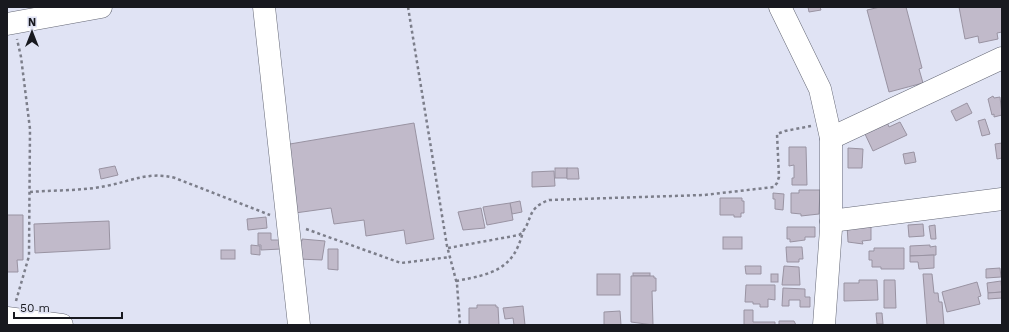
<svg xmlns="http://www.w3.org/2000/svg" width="1009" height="332" font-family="'Work Sans',sans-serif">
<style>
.building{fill:#c1baca;stroke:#9993a2}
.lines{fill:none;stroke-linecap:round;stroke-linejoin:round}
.minor-casing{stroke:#656876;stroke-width:23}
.path{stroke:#7c7e8a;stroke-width:2.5;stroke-dasharray:3 3;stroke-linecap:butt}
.minor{stroke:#fff;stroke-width:22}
</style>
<rect width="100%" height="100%" fill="#e0e3f4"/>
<g class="building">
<path d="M808 7H820L821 10 809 12Z"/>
<path d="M880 7H906L922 68 919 69 923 83 889 92 867 10Z"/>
<path d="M959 7H1002V32L997 33 998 39 979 43 978 36 965 39Z"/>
<path d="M993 96 994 98 1000 97 1002 115 994 117V114L992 115 988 99Z"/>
<path d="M967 103 972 113 956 121 951 111Z"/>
<path d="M985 119 990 134 982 136 978 121Z"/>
<path d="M887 122 889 127 900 122 907 135 873 151 865 134Z"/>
<path d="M414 123 434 239 406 244 404 230 366 236 364 220 334 224 331 208 295 213 284 145Z"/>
<path d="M1002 143V158L997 159 995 144Z"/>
<path d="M789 147H806L807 185H792V178H794V165L789 166Z"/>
<path d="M848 148 863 149 862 168H848Z"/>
<path d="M914 152 916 162 905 164 903 154Z"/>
<path d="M115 166 118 175 101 179 99 169Z"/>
<rect x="555" y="168" width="12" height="10"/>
<path d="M567 168H578L579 179H567Z"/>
<path d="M554 171 555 186 532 187V172Z"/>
<path d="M799 190H820L819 214 801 216V214L791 213V193H799Z"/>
<path d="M773 193 784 194 783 210 775 209V199H773Z"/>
<path d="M720 198H742V201H744V213H741V217H734V215H720Z"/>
<path d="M520 201 522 212 512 214 510 203Z"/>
<path d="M510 203 513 220 487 225 483 207Z"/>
<path d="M481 208 485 228 463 230 458 212Z"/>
<path d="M7 215H23V260H17L18 272H7Z"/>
<path d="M266 217 267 228 248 230 247 219Z"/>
<path d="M109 221 110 249 35 253 34 224Z"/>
<path d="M923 224 924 236 909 237 908 225Z"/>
<path d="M847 225 871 227V240L862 241 863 244 848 242Z"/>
<path d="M935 225 936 239H931L929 226Z"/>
<path d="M787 227H815V237H805V240L790 242V239H787Z"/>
<path d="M258 233H271V240H281V249L261 250V245H258Z"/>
<rect x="723" y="237" width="19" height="12"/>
<path d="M302 239 325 241 322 260 298 259 299 240 302 241Z"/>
<path d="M251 245 260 246V255L251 254Z"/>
<path d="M930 245V247L936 246V255L910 256V246Z"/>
<path d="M786 247H802L803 259H799V262H787Z"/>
<path d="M874 248H904V269H881V267H872V260H869V251H874Z"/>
<path d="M328 249H338V270L328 269Z"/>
<rect x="221" y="250" width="14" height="9"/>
<path d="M934 255V268L919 269 918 262H910V256Z"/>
<path d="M745 266H761V274H746Z"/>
<path d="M784 266 799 267 800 285H782Z"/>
<path d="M1000 268 1001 277 986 278V269Z"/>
<rect x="633" y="273" width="17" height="3"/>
<rect x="597" y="274" width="23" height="21"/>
<rect x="771" y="274" width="7" height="8"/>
<path d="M923 274H932L934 293H938L939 302H942L944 325H927Z"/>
<path d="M631 276H654V278H656V291H652L653 325 631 322Z"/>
<path d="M859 280H877L878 300 844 301V283H859Z"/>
<path d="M884 280H895L896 308H884Z"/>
<path d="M1001 281 1002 292 988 293 987 283Z"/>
<path d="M977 282 981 296 978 297 980 304 947 312 942 292Z"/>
<path d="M746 285H775V300L768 299V307H760V304H753V302H745Z"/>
<path d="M783 288 805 289V297H810V307H800V300H789V306H782Z"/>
<path d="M1002 292V298L988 299V293Z"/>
<path d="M477 305H496V307H498L499 325H469V308H477Z"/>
<path d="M523 306 525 325H514L513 318 505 319 503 308Z"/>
<path d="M744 310H753V322H775V325H744Z"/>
<path d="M620 311 621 325H604V312Z"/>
<path d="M876 313H882L883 324H877Z"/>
<path d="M779 321H794L796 325H779Z"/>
</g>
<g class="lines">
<defs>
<g id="minor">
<path d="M264 7 299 325"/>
<path d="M780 7 820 89 831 138V229L824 325"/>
<path d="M7 24 101 7"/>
<path d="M831 138 1002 58"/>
<path d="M831 221 1002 199"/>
<path d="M7 318 62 325"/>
</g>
</defs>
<use href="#minor" class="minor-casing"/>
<g class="path">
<path d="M408 7 447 246 457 284 460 325"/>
<path d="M30 192C55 190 82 191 106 186 132 181 149 171 175 178L270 215"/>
<path d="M306 229 401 263 450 257"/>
<path d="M448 248 519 235C534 223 524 209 549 200L704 195 774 187 777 183 779 177 777 134 785 131 811 126"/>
<path d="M456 281C492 274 514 270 523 231"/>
<path d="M16 301 29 256 30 129 21 57 17 39"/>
</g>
<use href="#minor" class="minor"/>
</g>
<rect width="1009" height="332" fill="none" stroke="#18191f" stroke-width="16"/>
<g transform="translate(32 32)" stroke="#e0e3f4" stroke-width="3" paint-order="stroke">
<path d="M0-3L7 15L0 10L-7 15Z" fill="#18191f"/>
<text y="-6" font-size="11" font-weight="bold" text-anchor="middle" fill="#18191f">N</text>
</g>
<path d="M14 312v6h108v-6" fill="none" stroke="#18191f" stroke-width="2"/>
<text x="20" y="312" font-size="12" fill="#18191f" stroke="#e0e3f4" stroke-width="3" paint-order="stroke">50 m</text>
</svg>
